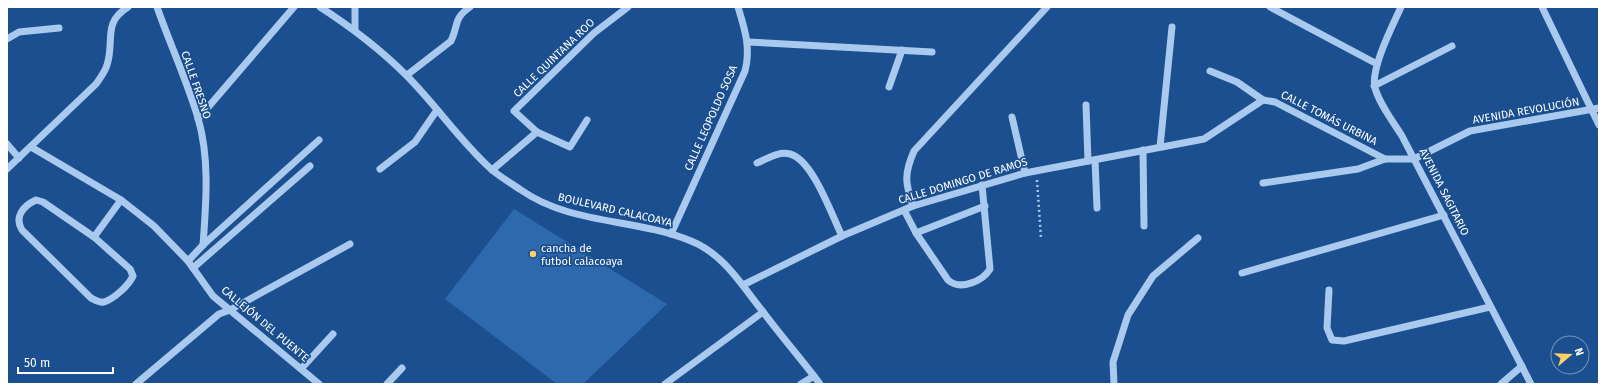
<svg xmlns="http://www.w3.org/2000/svg" width="1606" height="391" font-family="'Fira Sans',sans-serif">
<style>
.green{fill:#2e69ad}
.lines{fill:none;stroke-linecap:round;stroke-linejoin:round}
.path{stroke:#a9c9ee;stroke-width:2.5;stroke-dasharray:2 3;stroke-linecap:butt}
.minor{stroke:#a9c9ee;stroke-width:7}
.poi-dot{fill:#ffd166;stroke:#1b4f8f;stroke-width:1.5}
.labels{text-anchor:middle;dominant-baseline:central;stroke-width:3.5;stroke-linejoin:round;paint-order:stroke}
.street-label{font-size:11px;fill:#fff;stroke:#1b4f8f}
.poi-label{font-size:11px;fill:#fff;stroke:#1b4f8f;text-anchor:start}
</style>
<rect width="100%" height="100%" fill="#1b4f8f"/>
<path class="green" d="M514 209 667 304 583 384H557L445 299Z"/>
<g class="lines">
<path class="path" d="M1037 180 1041 238"/>
<g class="minor">
<path d="M157 7C170 44 187 81 198 118 210 159 206 204 203 245"/>
<path d="M320 7C351 27 380 49 406 75 436 105 460 141 491 169 500 177 511 183 521 190 571 225 635 218 691 241 724 254 742 286 764 313 782 337 802 360 820 384"/>
<path d="M355 7V30"/>
<path d="M1270 7 1377 64"/>
<path d="M1401 7C1393 25 1370 69 1375 88 1380 105 1392 120 1402 136L1531 384"/>
<path d="M1542 7 1599 125"/>
<path d="M7 39 19 32 59 28"/>
<path d="M748 42 932 52"/>
<path d="M1210 71 1237 82 1263 100 1275 102 1385 159"/>
<path d="M407 75 451 41C459 24 453 19 470 7"/>
<path d="M1374 86 1452 46"/>
<path d="M889 87 902 50"/>
<path d="M1086 105 1088 161"/>
<path d="M1012 117 1025 173"/>
<path d="M198 119 294 7"/>
<path d="M587 120 570 147 537 132 514 111 594 33 628 7"/>
<path d="M7 144 19 158"/>
<path d="M31 147 121 200 154 226 188 261 213 296 319 384"/>
<path d="M1160 147 1172 27"/>
<path d="M1143 150 1144 226"/>
<path d="M1095 160 1097 208"/>
<path d="M757 163C767 159 778 151 790 154 813 160 832 216 842 236"/>
<path d="M7 169 96 84C100 78 105 72 107 65 115 41 102 23 128 7"/>
<path d="M380 169 415 142 437 110"/>
<path d="M492 170 537 132"/>
<path d="M1263 183 1358 169 1385 159H1414L1470 131 1599 108"/>
<path d="M36 200 43 202 94 237 130 269 133 276C129 285 114 299 104 302 99 303 95 300 91 298L22 230C14 217 23 206 36 200Z"/>
<path d="M913 206C905 183 904 174 914 151L1047 7"/>
<path d="M904 210 916 233 948 280C960 291 983 281 990 269L982 185"/>
<path d="M916 233 985 206"/>
<path d="M671 234 745 71C751 48 745 30 738 7"/>
<path d="M94 237 121 200"/>
<path d="M188 261 203 245 319 140"/>
<path d="M193 268 310 166"/>
<path d="M1242 273 1444 215"/>
<path d="M743 285 842 236 913 206 1025 173 1204 139 1263 100"/>
<path d="M1329 290 1327 328 1332 340 1344 341 1490 307"/>
<path d="M301 369 333 334"/>
<path d="M136 384 219 314 230 310 350 244"/>
<path d="M387 384 402 368"/>
<path d="M665 384 763 312"/>
<path d="M801 384 814 376"/>
<path d="M1114 384 1113 362 1128 315 1153 276 1198 238"/>
<path d="M1501 384 1522 366"/>
</g>
</g>
<circle class="poi-dot" cx="533" cy="254" r="4"/>
<g class="labels">
<g class="street-label">
<text transform="translate(554 58) rotate(-44)">CALLE QUINTANA ROO</text>
<text transform="translate(196 85) rotate(71)">CALLE FRESNO</text>
<text transform="translate(1526 111) rotate(-10)">AVENIDA REVOLUCIÓN</text>
<text transform="translate(711 118) rotate(-66)">CALLE LEOPOLDO SOSA</text>
<text transform="translate(1329 118) rotate(27)">CALLE TOMÁS URBINA</text>
<text transform="translate(963 181) rotate(-17)">CALLE DOMINGO DE RAMOS</text>
<text transform="translate(1444 192) rotate(63)">AVENIDA SAGITARIO</text>
<text transform="translate(615 210) rotate(13)">BOULEVARD CALACOAYA</text>
<text transform="translate(265 324) rotate(40)">CALLEJÓN DEL PUENTE</text>
</g>
<g class="poi-label">
<text x="541" y="248">cancha de<tspan x="541" dy="13">futbol calacoaya</tspan></text>
</g>
</g>
<rect width="1606" height="391" fill="none" stroke="#ffffff" stroke-width="16"/>
<g transform="translate(1570 355) rotate(71)"><circle r="19" fill="#1b4f8f" stroke="#7695bc"/>
<path d="M0-3L7 15L0 10L-7 15Z" fill="#ffd166"/>
<text y="-6" font-size="11" font-weight="bold" text-anchor="middle" fill="#ffffff">N</text>
</g>
<path d="M18 367v6h95v-6" fill="none" stroke="#ffffff" stroke-width="2"/>
<text x="24" y="367" font-size="12" fill="#ffffff" stroke="#1b4f8f" stroke-width="3" paint-order="stroke">50 m</text>
</svg>
